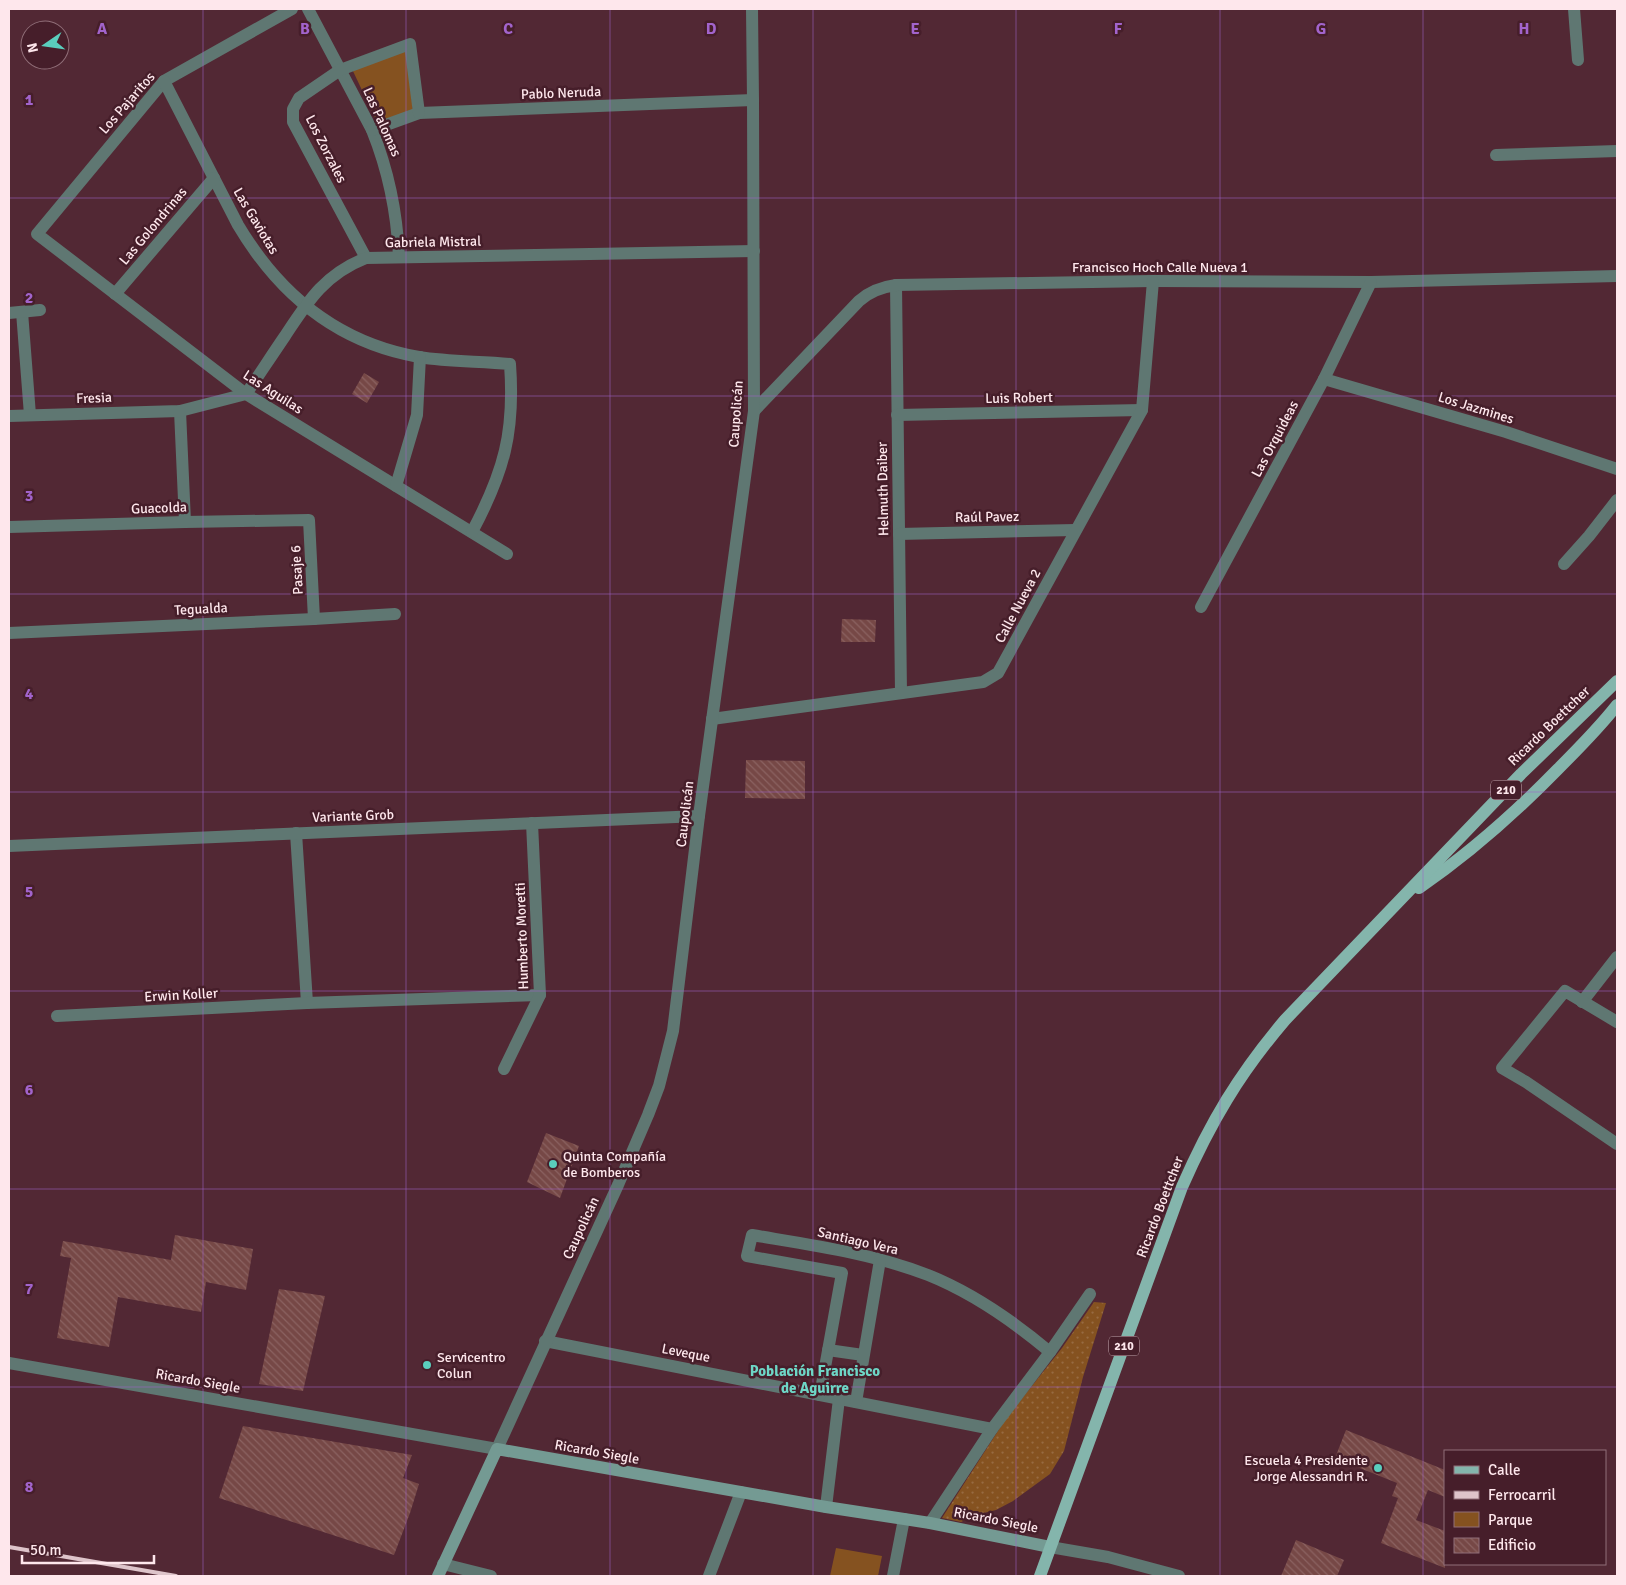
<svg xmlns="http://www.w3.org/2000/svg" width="1626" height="1585" font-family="Signika,sans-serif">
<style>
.grass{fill:url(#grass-dots)}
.green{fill:#855220}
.building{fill:url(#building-back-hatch)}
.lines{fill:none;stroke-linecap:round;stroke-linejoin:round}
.minor{stroke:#5f7772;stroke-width:12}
.tertiary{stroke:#5f7772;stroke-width:12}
.secondary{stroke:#749a93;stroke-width:12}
.primary{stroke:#84b5ac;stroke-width:12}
.rail{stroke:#dec4ca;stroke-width:4}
.grid{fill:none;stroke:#a264cc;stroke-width:1;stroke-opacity:0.55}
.poi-dot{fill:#5acebd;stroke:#461e2a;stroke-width:2}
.labels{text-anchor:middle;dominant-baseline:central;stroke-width:5;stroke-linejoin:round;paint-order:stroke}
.shield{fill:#461e2a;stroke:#c7abb2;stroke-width:1}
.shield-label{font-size:12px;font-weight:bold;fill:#fee7ec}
.street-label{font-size:14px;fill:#fee7ec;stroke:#461e2a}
.poi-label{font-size:14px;fill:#fee7ec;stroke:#461e2a;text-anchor:start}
.neighbourhood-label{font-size:15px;font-weight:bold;fill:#6ed6c6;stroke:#461e2a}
.grid-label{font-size:16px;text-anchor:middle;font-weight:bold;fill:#a264cc;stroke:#461e2a;stroke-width:5;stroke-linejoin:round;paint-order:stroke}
</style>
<defs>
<pattern id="grass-dots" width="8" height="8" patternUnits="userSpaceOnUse" patternTransform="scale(1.25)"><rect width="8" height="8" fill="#855220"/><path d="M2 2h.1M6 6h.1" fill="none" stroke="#976b41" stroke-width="1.8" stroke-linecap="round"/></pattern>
<pattern id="building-back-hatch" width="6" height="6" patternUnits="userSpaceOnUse" patternTransform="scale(1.25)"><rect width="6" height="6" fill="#764846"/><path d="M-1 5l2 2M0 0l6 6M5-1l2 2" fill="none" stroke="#8b6261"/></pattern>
</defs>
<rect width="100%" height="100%" fill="#522834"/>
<path class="grass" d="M1094 1302 1106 1303 1083 1377 1064 1451 1050 1474 1013 1501 996 1510 975 1515 961 1522 942 1518 1005 1420 1062 1348Z"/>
<g class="green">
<path d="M406 50 413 110 377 122 352 69Z"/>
<path d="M836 1548 882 1556 878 1576H830Z"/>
</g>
<g class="building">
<path d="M364 373 379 382 367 403 352 394Z"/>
<path d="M842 619 876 620 875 642H841Z"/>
<path d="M746 760 805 761V799L745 798Z"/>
<path d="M546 1133 579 1146 560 1198 527 1182Z"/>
<path d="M175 1235 253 1249 246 1290 206 1282 201 1312 118 1297 109 1347 57 1338 71 1258 60 1256 63 1241 171 1260Z"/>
<path d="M279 1289 325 1296 303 1391 259 1384Z"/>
<path d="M243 1426 412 1455 403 1478 419 1484 410 1513 394 1555 219 1498Z"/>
<path d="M1346 1430 1445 1470V1497L1428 1490 1416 1520 1445 1531V1568L1381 1543 1398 1498 1392 1496 1397 1483 1335 1458Z"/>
<path d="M1296 1540 1344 1560 1337 1576H1281Z"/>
</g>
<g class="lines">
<g class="minor">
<path d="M292 9 164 81 37 234 246 394 507 554"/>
<path d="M308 9 372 130C389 172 397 213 399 257"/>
<path d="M1574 9 1578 60"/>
<path d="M164 81 238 225C279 294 338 343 419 357 449 362 480 361 510 364 515 432 504 472 472 532"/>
<path d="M372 130 419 113 753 100"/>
<path d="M1496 155 1617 151"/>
<path d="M366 258 293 122V109L299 98 340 70 410 44 419 113"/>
<path d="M896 285 901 693"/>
<path d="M115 294 214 178"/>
<path d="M22 312 30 415"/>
<path d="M9 313 40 310"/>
<path d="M1324 379 1506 432 1617 469"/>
<path d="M180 411 185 522"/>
<path d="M754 411 859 301C870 291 881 287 896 285L1153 281 1371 282 1617 276"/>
<path d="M897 415 1142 410"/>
<path d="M9 416 180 411 246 394C259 375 272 355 285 336 308 301 325 274 366 258L754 251"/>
<path d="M396 486 417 415 420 357"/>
<path d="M9 527 185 522 309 520 314 619"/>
<path d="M899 534 1075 530"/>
<path d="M1564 564 1589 536 1617 500"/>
<path d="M1201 607 1324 379 1371 282"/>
<path d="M9 633 314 619 395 614"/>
<path d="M712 719 983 682 998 673 1142 410 1153 281"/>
<path d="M296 833 307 1003"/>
<path d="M1582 1002 1617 957"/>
<path d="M57 1016 307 1003 540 995"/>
<path d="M1617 1022 1565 991 1502 1068 1526 1082 1617 1144"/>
<path d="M504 1069 540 995 532 823"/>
<path d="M545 1341 992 1429"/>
<path d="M828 1350 863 1355"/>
<path d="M9 1363 497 1449"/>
<path d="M820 1395 842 1273 747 1256 752 1235C811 1245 871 1253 928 1275 973 1293 1013 1321 1050 1352"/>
<path d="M856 1402 880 1260"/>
<path d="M826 1507 839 1399"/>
<path d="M930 1523 992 1429 1050 1352 1090 1294"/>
<path d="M443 1564 491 1576"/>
<path d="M709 1576 741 1492"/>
<path d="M893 1576 904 1519"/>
</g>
<g class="tertiary">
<path d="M9 846 699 816"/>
<path d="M497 1449 618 1185 648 1115 659 1086 673 1031 699 816 754 411 753 100 752 9"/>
<path d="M1050 1547 1108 1557 1179 1576"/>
</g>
<path class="secondary" d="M438 1576 497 1449 826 1507 930 1523 1050 1547"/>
<g class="primary">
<path d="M1419 888C1470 853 1515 813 1558 769 1579 748 1599 728 1617 705"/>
<path d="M1040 1576 1182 1187C1210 1123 1239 1074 1285 1020L1521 774 1617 681"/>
</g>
<path class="rail" d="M9 1547 176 1576"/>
</g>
<path class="grid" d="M203 9V1576M406 9V1576M610 9V1576M813 9V1576M1016 9V1576M1220 9V1576M1423 9V1576M9 198H1617M9 396H1617M9 594H1617M9 792H1617M9 991H1617M9 1189H1617M9 1387H1617"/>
<g class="poi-dot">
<circle cx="553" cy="1164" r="5"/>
<circle cx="427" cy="1365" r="5"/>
<circle cx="1378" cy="1468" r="5"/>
</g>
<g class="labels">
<g class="shield">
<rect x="1491" y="780.5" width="30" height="19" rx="4"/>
<rect x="1109" y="1336.5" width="30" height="19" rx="4"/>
</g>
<g class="shield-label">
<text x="1506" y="790">210</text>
<text x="1124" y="1346">210</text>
</g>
<g class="street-label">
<text transform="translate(561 93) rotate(-2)">Pablo Neruda</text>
<text transform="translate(127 103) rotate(-49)">Los Pajaritos</text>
<text transform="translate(382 122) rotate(66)">Las Palomas</text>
<text transform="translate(326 149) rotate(63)">Los Zorzales</text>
<text transform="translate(256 221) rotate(59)">Las Gaviotas</text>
<text transform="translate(153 226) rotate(-50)">Las Golondrinas</text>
<text transform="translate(433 242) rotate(-1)">Gabriela Mistral</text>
<text x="1160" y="267">Francisco Hoch Calle Nueva 1</text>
<text transform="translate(273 392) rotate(33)">Las Aguilas</text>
<text transform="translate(94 398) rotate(-2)">Fresia</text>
<text transform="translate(1019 398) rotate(-1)">Luis Robert</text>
<text transform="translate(1476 408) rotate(17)">Los Jazmines</text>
<text transform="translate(736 414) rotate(-86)">Caupolicán</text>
<text transform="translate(1275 439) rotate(-62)">Las Orquideas</text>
<text transform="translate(883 489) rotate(-91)">Helmuth Daiber</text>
<text transform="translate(159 508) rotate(-2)">Guacolda</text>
<text transform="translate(987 517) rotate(-1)">Raúl Pavez</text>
<text transform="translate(297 570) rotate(-93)">Pasaje 6</text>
<text transform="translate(1018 606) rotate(-62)">Calle Nueva 2</text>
<text transform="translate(201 609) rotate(-3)">Tegualda</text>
<text transform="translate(1549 726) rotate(-44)">Ricardo Boettcher</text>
<text transform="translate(685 814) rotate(-83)">Caupolicán</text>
<text transform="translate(353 816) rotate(-2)">Variante Grob</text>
<text transform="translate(522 936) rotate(-92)">Humberto Moretti</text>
<text transform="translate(181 995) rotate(-3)">Erwin Koller</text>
<text transform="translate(1160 1207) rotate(-69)">Ricardo Boettcher</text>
<text transform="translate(581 1228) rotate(-65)">Caupolicán</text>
<text transform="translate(858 1241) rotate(13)">Santiago Vera</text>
<text transform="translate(686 1353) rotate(11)">Leveque</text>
<text transform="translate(198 1381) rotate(10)">Ricardo Siegle</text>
<text transform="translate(597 1452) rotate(10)">Ricardo Siegle</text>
<text transform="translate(996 1520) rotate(11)">Ricardo Siegle</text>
</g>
<g class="poi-label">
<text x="563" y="1156">Quinta Compañía<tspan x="563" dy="16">de Bomberos</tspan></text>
<text x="437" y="1357">Servicentro<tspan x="437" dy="16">Colun</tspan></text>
<text x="1368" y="1460" text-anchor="end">Escuela 4 Presidente<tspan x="1368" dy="16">Jorge Alessandri R.</tspan></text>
</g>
<g class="neighbourhood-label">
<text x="815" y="1371">Población Francisco<tspan x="815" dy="17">de Aguirre</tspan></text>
</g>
</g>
<g class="grid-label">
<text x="102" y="34">A</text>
<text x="305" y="34">B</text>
<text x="508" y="34">C</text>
<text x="711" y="34">D</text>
<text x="915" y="34">E</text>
<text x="1118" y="34">F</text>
<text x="1321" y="34">G</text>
<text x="1524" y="34">H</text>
<text x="29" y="105">1</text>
<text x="29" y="303">2</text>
<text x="29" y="501">3</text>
<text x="29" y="699">4</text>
<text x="29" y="897">5</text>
<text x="29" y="1095">6</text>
<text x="29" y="1294">7</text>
<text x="29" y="1492">8</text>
</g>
<rect width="1626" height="1585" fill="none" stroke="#fee7ec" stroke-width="20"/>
<rect x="1444" y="1450" width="162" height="115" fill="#461e2a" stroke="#906e78"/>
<rect x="1454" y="1466" width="25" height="8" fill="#84b5ac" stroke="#906e78"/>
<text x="1488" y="1475" font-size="15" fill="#fee7ec">Calle</text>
<rect x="1454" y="1491" width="25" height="8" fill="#dec4ca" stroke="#906e78"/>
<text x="1488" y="1500" font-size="15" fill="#fee7ec">Ferrocarril</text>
<rect x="1454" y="1512" width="25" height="15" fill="#855220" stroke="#906e78"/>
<text x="1488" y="1525" font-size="15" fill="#fee7ec">Parque</text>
<rect x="1454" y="1538" width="25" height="15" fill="url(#building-back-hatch)" stroke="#906e78"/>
<text x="1488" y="1550" font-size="15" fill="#fee7ec">Edificio</text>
<g transform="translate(45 45) rotate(257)"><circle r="24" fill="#461e2a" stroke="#906e78"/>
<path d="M0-4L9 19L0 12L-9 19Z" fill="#5acebd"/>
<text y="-8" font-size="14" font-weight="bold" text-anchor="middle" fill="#fee7ec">N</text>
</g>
<path d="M22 1555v8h132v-8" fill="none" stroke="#fee7ec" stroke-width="2.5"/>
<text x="30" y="1555" font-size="15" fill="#fee7ec" stroke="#461e2a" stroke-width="4" paint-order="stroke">50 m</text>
</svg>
